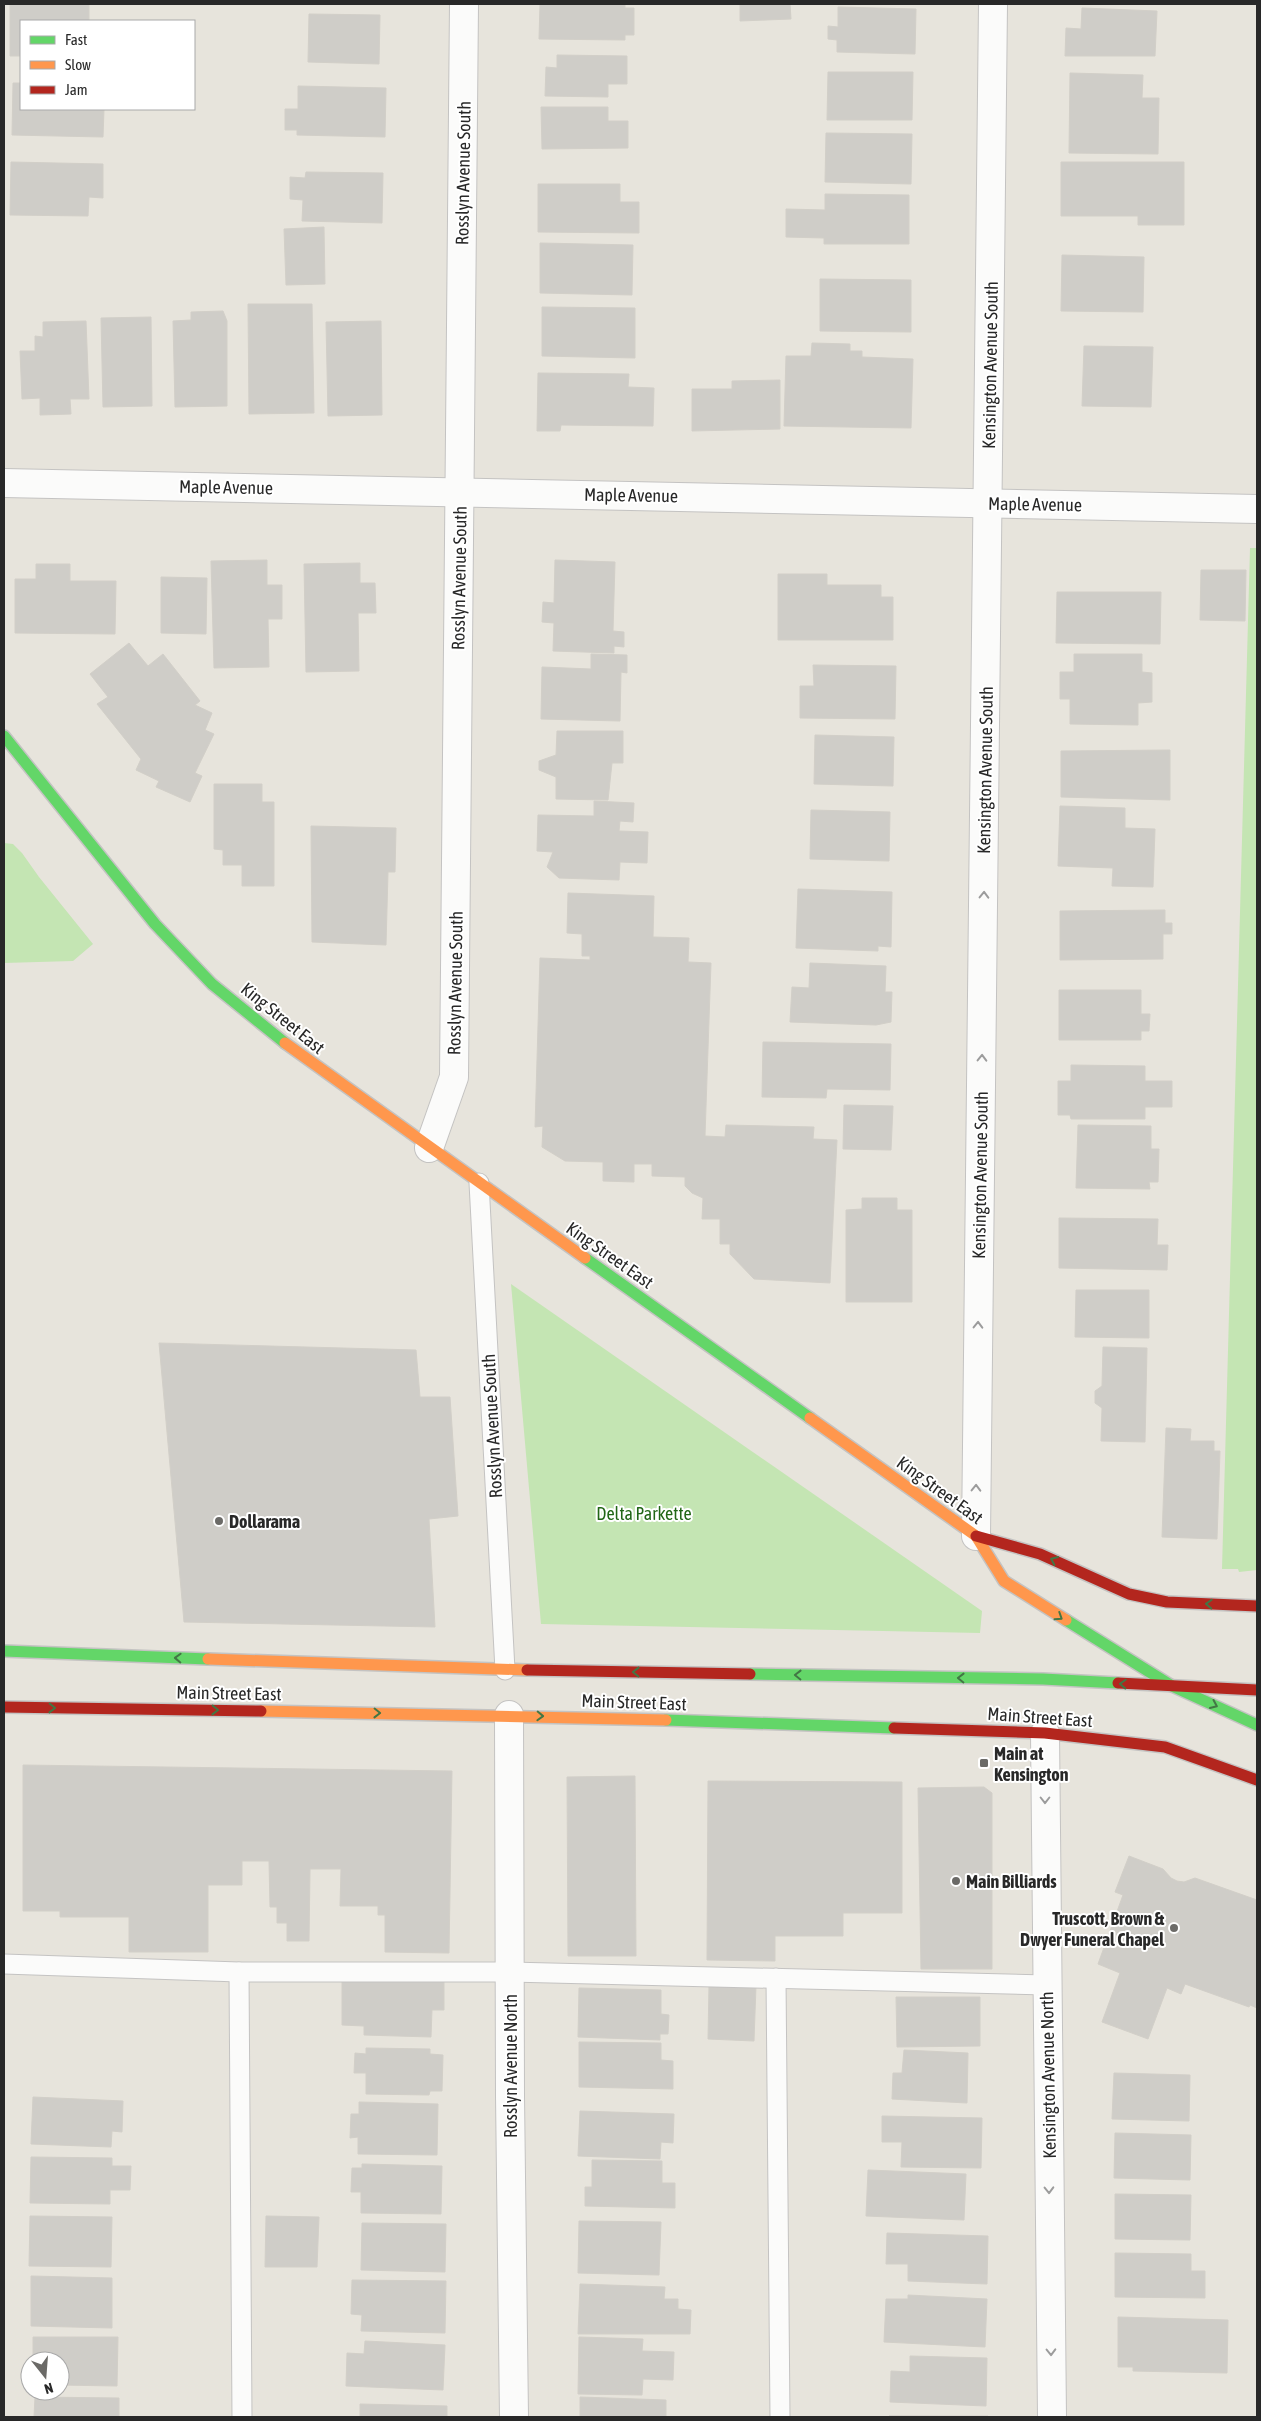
<svg xmlns="http://www.w3.org/2000/svg" width="1261" height="2421" font-family="'Asap Condensed',sans-serif">
<style>
.green{fill:#c4e5b3}
.building{fill:#cfcdc8;stroke:#d2cfc8}
.lines{fill:none;stroke-linecap:round;stroke-linejoin:round}
.lane-casing{stroke:#c4c3c2;stroke-width:21}
.street-casing{stroke:#c4c3c2;stroke-width:30}
.fast-casing{stroke:#c4c3c2;stroke-width:14}
.slow-casing{stroke:#c4c3c2;stroke-width:14}
.jam-casing{stroke:#c4c3c2;stroke-width:14}
.lane{stroke:#fbfbfa;stroke-width:19}
.street{stroke:#fbfbfa;stroke-width:28}
.fast{stroke:#63d668;stroke-width:11}
.slow{stroke:#ff974d;stroke-width:11}
.jam{stroke:#b3261e;stroke-width:11}
.oneway{stroke:#9c9c9c}
.oneway2{stroke:#437645}
.poi-dot{fill:#6b6a67;stroke:#fff;stroke-width:2}
.labels{text-anchor:middle;dominant-baseline:central;stroke-width:4;stroke-linejoin:round;paint-order:stroke}
.street-label{font-size:18px;fill:#282828;stroke:#fff}
.park-label{font-size:18px;fill:#216616;stroke:#fff}
.poi-label{font-size:18px;font-weight:bold;fill:#282828;stroke:#fff;text-anchor:start}
</style>
<rect width="100%" height="100%" fill="#e7e4dc"/>
<g class="green">
<path d="M1250 548H1257V1570L1239 1572 1238 1569H1222Z"/>
<path d="M4 843 13 844 22 853 39 877 93 944 73 961 4 963Z"/>
<path d="M511 1284 982 1611 980 1633 541 1624Z"/>
</g>
<g class="building">
<path d="M10 4H89V21H21V56H10Z"/>
<path d="M540 4H625V8H634V35H625V40L539 39Z"/>
<path d="M740 4H790L791 19 740 21Z"/>
<path d="M838 7 916 9 915 54 837 52V40L828 39V26L838 27Z"/>
<path d="M1082 8 1157 11 1155 56H1065L1066 28 1081 29Z"/>
<path d="M309 14 380 15 379 64 308 62Z"/>
<path d="M557 55 627 56V84H608V97L545 96 546 67 557 68Z"/>
<path d="M828 72H913L912 120H827Z"/>
<path d="M1070 73 1143 75 1142 98H1159L1158 154 1069 153Z"/>
<path d="M13 83H21V109H104L103 137 12 135Z"/>
<path d="M298 86 386 88 385 137 297 135V130H285V109H298Z"/>
<path d="M541 107H608V121H628V148L542 149Z"/>
<path d="M826 133 912 134 911 184 825 182Z"/>
<path d="M11 162 103 164V198L89 197 88 216 10 215Z"/>
<path d="M1061 162H1184V225H1138V216H1061Z"/>
<path d="M306 172 383 173 382 223 302 221 303 200 290 199V177L305 178Z"/>
<path d="M538 184H620V202H639V233L538 232Z"/>
<path d="M825 194 909 195V244H824V238L786 237V209L825 210Z"/>
<path d="M324 227 325 284 286 285 284 229Z"/>
<path d="M540 243 633 245 632 295 540 293Z"/>
<path d="M1062 255 1144 257 1143 312 1061 311Z"/>
<path d="M820 279 911 280V332L820 331Z"/>
<path d="M248 304H312L314 413 249 414Z"/>
<path d="M542 307 635 308V358L542 356Z"/>
<path d="M223 311 227 321V406L175 407 173 321 191 320V312Z"/>
<path d="M151 317 152 406 103 407 101 318Z"/>
<path d="M86 321 89 399H70L71 414 40 415V398L22 399 20 351H35V336L43 337V322Z"/>
<path d="M381 321 382 415 328 416 326 322Z"/>
<path d="M812 343 850 344V351H862V357L913 359 911 428 784 426 786 356H811Z"/>
<path d="M1084 346 1153 347 1151 407 1082 406Z"/>
<path d="M538 373 629 374 628 387 654 388 653 426 561 425 560 431H537Z"/>
<path d="M780 380V429L692 431V389H732V381Z"/>
<path d="M267 560V585H282V619H268L269 667 214 668 211 561Z"/>
<path d="M555 560 615 562 613 631 624 632V647L614 646V653L553 651 554 623 542 622 543 602 554 603Z"/>
<path d="M360 563V583H375L376 613H358L359 671 306 672 304 564Z"/>
<path d="M36 564H70V581H116L115 634 15 633V579H36Z"/>
<path d="M1201 570H1246L1245 621 1200 620Z"/>
<path d="M778 574H827V585H881V597H893V640H778Z"/>
<path d="M161 577 207 578 206 634 161 633Z"/>
<path d="M1057 592H1161L1160 644 1056 643Z"/>
<path d="M129 643 148 666 163 654 200 701 195 705 212 713 205 730 214 734 195 773 202 776 190 802 156 787 159 781 136 770 141 759 97 704 108 697 90 674Z"/>
<path d="M591 654 627 655V673L621 672 620 721 541 719 542 667 591 669Z"/>
<path d="M1074 654H1142V672L1152 673V702L1138 703V725L1070 724V699H1060V672H1074Z"/>
<path d="M813 665 896 666 895 719 800 718V686H814Z"/>
<path d="M557 731H623V763H612L608 800 556 799V777L539 770V761L556 755Z"/>
<path d="M815 735 894 737 893 786 814 784Z"/>
<path d="M1170 750V800L1061 797V751Z"/>
<path d="M214 784H262V802H274V886H242V865H223V850L214 849Z"/>
<path d="M594 801 634 803 633 822 620 821 619 831 648 832 647 863 620 862 619 880 559 878 547 867 553 852 537 851 538 815 594 816Z"/>
<path d="M1060 806 1125 808V828L1155 829 1153 887 1112 886 1113 868 1058 866Z"/>
<path d="M811 810 890 812 889 861 810 859Z"/>
<path d="M311 826 396 828 395 872H388L386 945 312 942Z"/>
<path d="M798 889 892 892 891 947 878 946V951L796 948Z"/>
<path d="M568 893 654 896 653 937 689 938 688 962 711 963 705 1136 725 1137 726 1125 814 1127 813 1139 837 1140 830 1283 754 1279 730 1254V1244H720V1219H702L703 1198 692 1193 685 1186V1177L652 1176V1164H634V1182L603 1181V1162L565 1161 542 1147 543 1126 535 1127 540 958 590 960V956H582V934L567 933Z"/>
<path d="M1165 910V923H1172V934H1163V959L1060 960V911Z"/>
<path d="M810 963 886 966 885 992H892L891 1022 876 1025 790 1022 792 987 809 988Z"/>
<path d="M1059 990H1141V1014H1150L1149 1031H1141V1040H1059Z"/>
<path d="M763 1042 891 1044 890 1090 827 1089 826 1098 762 1097Z"/>
<path d="M1071 1065 1145 1066V1081H1172V1107H1145V1119H1071L1070 1115H1058V1081H1071Z"/>
<path d="M844 1105 893 1106 891 1150 843 1149Z"/>
<path d="M1078 1125 1151 1126V1149H1159L1158 1182H1149L1150 1189 1076 1188Z"/>
<path d="M862 1198H897V1210H912V1302H846V1210L862 1209Z"/>
<path d="M1059 1218 1158 1219 1157 1245H1168L1167 1270 1059 1268Z"/>
<path d="M1076 1290H1149V1338L1075 1337Z"/>
<path d="M159 1343 416 1350 420 1397H450L458 1516 429 1519 435 1627 184 1622Z"/>
<path d="M1103 1347 1147 1348 1145 1442 1101 1441 1102 1408 1095 1403V1391L1102 1386Z"/>
<path d="M1166 1428 1191 1429 1190 1441H1214V1451H1220L1217 1539 1162 1537Z"/>
<path d="M23 1765 452 1771 449 1953 385 1952V1915H378V1906H340L341 1869H310L309 1941H287V1923H277V1907H270L269 1861H242V1885H208V1952H129V1917H60V1911H23Z"/>
<path d="M635 1776 636 1956H568L567 1777Z"/>
<path d="M708 1781 902 1782V1913H843V1936H775V1961L707 1960Z"/>
<path d="M984 1787 992 1793V1969H921L918 1788Z"/>
<path d="M1129 1856 1163 1869 1171 1878 1177 1881 1184 1882 1195 1878 1257 1900V2008L1250 2005 1249 2007 1185 1984 1181 1994 1167 1988 1148 2039 1102 2022 1120 1973 1098 1964 1123 1895 1115 1892Z"/>
<path d="M342 1979 444 1981V2010H432L431 2037 364 2035V2026L342 2025Z"/>
<path d="M709 1985 756 1986 754 2041 708 2039Z"/>
<path d="M579 1988 661 1990V2014L669 2015 668 2034H660V2040L578 2037Z"/>
<path d="M896 1997H980V2046L897 2047Z"/>
<path d="M579 2042 661 2043V2060L673 2061V2089L579 2087Z"/>
<path d="M366 2048 430 2049V2054L443 2055 442 2091H430L429 2095 366 2094V2073H354L355 2053 366 2054Z"/>
<path d="M904 2050 968 2053 967 2103 892 2099 893 2073H902Z"/>
<path d="M1114 2073 1190 2075 1189 2121 1112 2119Z"/>
<path d="M33 2097 123 2101 122 2132 112 2131 111 2147 31 2144Z"/>
<path d="M359 2102 438 2104 437 2155 358 2154V2137L350 2138 351 2114H359Z"/>
<path d="M580 2111 674 2114 673 2143 661 2142 660 2159 578 2156Z"/>
<path d="M882 2116 982 2118 981 2168 901 2167 902 2142H882Z"/>
<path d="M1115 2133 1191 2135 1190 2180 1114 2178Z"/>
<path d="M31 2157 112 2158V2166H131L130 2190H110V2204L30 2203Z"/>
<path d="M592 2160 662 2161V2183H675V2208L585 2206V2187H592Z"/>
<path d="M362 2164 442 2166 441 2214 361 2213V2192H351L352 2168H362Z"/>
<path d="M868 2170 966 2174 964 2220 866 2216Z"/>
<path d="M1115 2194 1191 2195 1190 2240 1115 2239Z"/>
<path d="M30 2216 112 2217 111 2267 29 2266Z"/>
<path d="M266 2216 319 2217 317 2267H265Z"/>
<path d="M579 2221 661 2222 659 2275 578 2273Z"/>
<path d="M362 2223 446 2224 445 2272 361 2270Z"/>
<path d="M887 2233 988 2236 987 2284 908 2281V2264H886Z"/>
<path d="M1115 2253 1191 2254V2271H1205V2298L1115 2297Z"/>
<path d="M31 2276 112 2278V2328L31 2326Z"/>
<path d="M352 2280 446 2281 445 2333 361 2331 362 2315 351 2314Z"/>
<path d="M580 2284 665 2287 664 2299H678V2309L691 2310 690 2334H578Z"/>
<path d="M908 2295 987 2299 985 2347 884 2342 886 2299H908Z"/>
<path d="M1118 2317 1228 2320 1227 2373 1133 2371V2367H1118Z"/>
<path d="M33 2337H118L117 2386 60 2385V2361H33Z"/>
<path d="M579 2337 643 2339 642 2351 674 2352 673 2380 643 2379 642 2395 578 2394Z"/>
<path d="M365 2341 445 2345 443 2390 346 2386 347 2353 364 2354Z"/>
<path d="M910 2356 987 2358 986 2406 890 2402 891 2371 910 2372Z"/>
<path d="M35 2397 119 2398V2417H34Z"/>
<path d="M580 2397 666 2400V2417H580Z"/>
<path d="M360 2404 447 2406V2417H360Z"/>
<path d="M889 2416H988V2417Z"/>
</g>
<g class="lines">
<defs>
<g id="lane">
<path d="M479 1183 505 1670"/>
<path d="M4 1964 239 1972H510L1046 1985"/>
<path d="M239 1972 242 2417"/>
<path d="M776 1978 780 2417"/>
</g>
<g id="street">
<path d="M4 483 1257 509"/>
<path d="M429 1148 454 1077 464 4"/>
<path d="M976 1536 993 4"/>
<path d="M509 1715 510 2096 514 2417"/>
<path d="M1045 1733 1052 2417"/>
</g>
<g id="fast">
<path d="M4 736 155 924 212 984 285 1043"/>
<path d="M585 1258 810 1418"/>
<path d="M1066 1620 1172 1686 1257 1725"/>
<path d="M4 1651 208 1659"/>
<path d="M750 1674 1043 1679 1118 1683"/>
<path d="M666 1720 894 1728"/>
</g>
<g id="slow">
<path d="M285 1043 585 1258"/>
<path d="M810 1418 976 1536 1004 1581 1066 1620"/>
<path d="M208 1659 527 1670"/>
<path d="M261 1711 666 1720"/>
</g>
<g id="jam">
<path d="M976 1536 1040 1554 1129 1594 1167 1602 1257 1606"/>
<path d="M527 1670 750 1674"/>
<path d="M1118 1683 1257 1690"/>
<path d="M4 1707 261 1711"/>
<path d="M894 1728 1045 1733 1165 1747 1257 1780"/>
</g>
</defs>
<use href="#lane" class="lane-casing"/>
<use href="#street" class="street-casing"/>
<use href="#fast" class="fast-casing"/>
<use href="#slow" class="slow-casing"/>
<use href="#jam" class="jam-casing"/>
<use href="#lane" class="lane"/>
<use href="#street" class="street"/>
<use href="#fast" class="fast"/>
<use href="#slow" class="slow"/>
<use href="#jam" class="jam"/>
</g>
<defs><path id="oneway-chevron" d="M-2-3.5L2.5 0L-2 3.5" fill="none" stroke-width="1.6" stroke-linecap="round" stroke-linejoin="round" transform="scale(1.25)"/></defs>
<g class="oneway">
<use href="#oneway-chevron" transform="translate(984 895) rotate(-89)"/>
<use href="#oneway-chevron" transform="translate(982 1058) rotate(-89)"/>
<use href="#oneway-chevron" transform="translate(978 1325) rotate(-89)"/>
<use href="#oneway-chevron" transform="translate(976 1488) rotate(-89)"/>
<use href="#oneway-chevron" transform="translate(1045 1800) rotate(90)"/>
<use href="#oneway-chevron" transform="translate(1049 2190) rotate(89)"/>
<use href="#oneway-chevron" transform="translate(1051 2352) rotate(89)"/>
</g>
<g class="oneway2">
<use href="#oneway-chevron" transform="translate(1054 1560) rotate(-155)"/>
<use href="#oneway-chevron" transform="translate(1209 1604) rotate(-177)"/>
<use href="#oneway-chevron" transform="translate(1059 1617) rotate(33)"/>
<use href="#oneway-chevron" transform="translate(178 1658) rotate(-178)"/>
<use href="#oneway-chevron" transform="translate(636 1672) rotate(-179)"/>
<use href="#oneway-chevron" transform="translate(798 1675) rotate(-179)"/>
<use href="#oneway-chevron" transform="translate(961 1678) rotate(-179)"/>
<use href="#oneway-chevron" transform="translate(1123 1684) rotate(-177)"/>
<use href="#oneway-chevron" transform="translate(1214 1705) rotate(24)"/>
<use href="#oneway-chevron" transform="translate(52 1708) rotate(1)"/>
<use href="#oneway-chevron" transform="translate(215 1710) rotate(1)"/>
<use href="#oneway-chevron" transform="translate(377 1713) rotate(1)"/>
<use href="#oneway-chevron" transform="translate(540 1716) rotate(2)"/>
</g>
<g class="poi-dot">
<circle cx="219" cy="1521" r="5"/>
<rect x="979" y="1758" width="10" height="10" rx="2.5"/>
<circle cx="956" cy="1881" r="5"/>
<circle cx="1174" cy="1928" r="5"/>
</g>
<g class="labels">
<g class="street-label">
<text transform="translate(463 173) rotate(-89)">Rosslyn Avenue South</text>
<text transform="translate(990 365) rotate(-89)">Kensington Avenue South</text>
<text transform="translate(226 487) rotate(1)">Maple Avenue</text>
<text transform="translate(631 495) rotate(1)">Maple Avenue</text>
<text transform="translate(1035 504) rotate(1)">Maple Avenue</text>
<text transform="translate(459 578) rotate(-89)">Rosslyn Avenue South</text>
<text transform="translate(985 770) rotate(-89)">Kensington Avenue South</text>
<text transform="translate(455 983) rotate(-89)">Rosslyn Avenue South</text>
<text transform="translate(283 1018) rotate(39)">King Street East</text>
<text transform="translate(980 1175) rotate(-89)">Kensington Avenue South</text>
<text transform="translate(610 1255) rotate(35)">King Street East</text>
<text transform="translate(492 1426) rotate(-93)">Rosslyn Avenue South</text>
<text transform="translate(940 1490) rotate(36)">King Street East</text>
<text transform="translate(229 1693) rotate(1)">Main Street East</text>
<text transform="translate(634 1702) rotate(2)">Main Street East</text>
<text transform="translate(1040 1717) rotate(4)">Main Street East</text>
<text transform="translate(510 2066) rotate(-90)">Rosslyn Avenue North</text>
<text transform="translate(1048 2075) rotate(-91)">Kensington Avenue North</text>
</g>
<g class="park-label">
<text x="644" y="1513">Delta Parkette</text>
</g>
<g class="poi-label">
<text x="229" y="1521">Dollarama</text>
<text x="994" y="1753">Main at<tspan x="994" dy="21">Kensington</tspan></text>
<text x="966" y="1881">Main Billiards</text>
<text x="1164" y="1918" text-anchor="end">Truscott, Brown &amp;<tspan x="1164" dy="21">Dwyer Funeral Chapel</tspan></text>
</g>
</g>
<rect width="1261" height="2421" fill="none" stroke="#282828" stroke-width="10"/>
<rect x="20" y="20" width="175" height="90" fill="#ffffff" stroke="#a9a9a9"/>
<rect x="30" y="36" width="25" height="8" fill="#63d668" stroke="#a9a9a9"/>
<text x="65" y="45" font-size="15" fill="#282828">Fast</text>
<rect x="30" y="61" width="25" height="8" fill="#ff974d" stroke="#a9a9a9"/>
<text x="65" y="70" font-size="15" fill="#282828">Slow</text>
<rect x="30" y="86" width="25" height="8" fill="#b3261e" stroke="#a9a9a9"/>
<text x="65" y="95" font-size="15" fill="#282828">Jam</text>
<g transform="translate(45 2376) rotate(163)"><circle r="24" fill="#ffffff" stroke="#a9a9a9"/>
<path d="M0-4L9 19L0 12L-9 19Z" fill="#6b6a67"/>
<text y="-8" font-size="14" font-weight="bold" text-anchor="middle" fill="#282828">N</text>
</g>
</svg>
